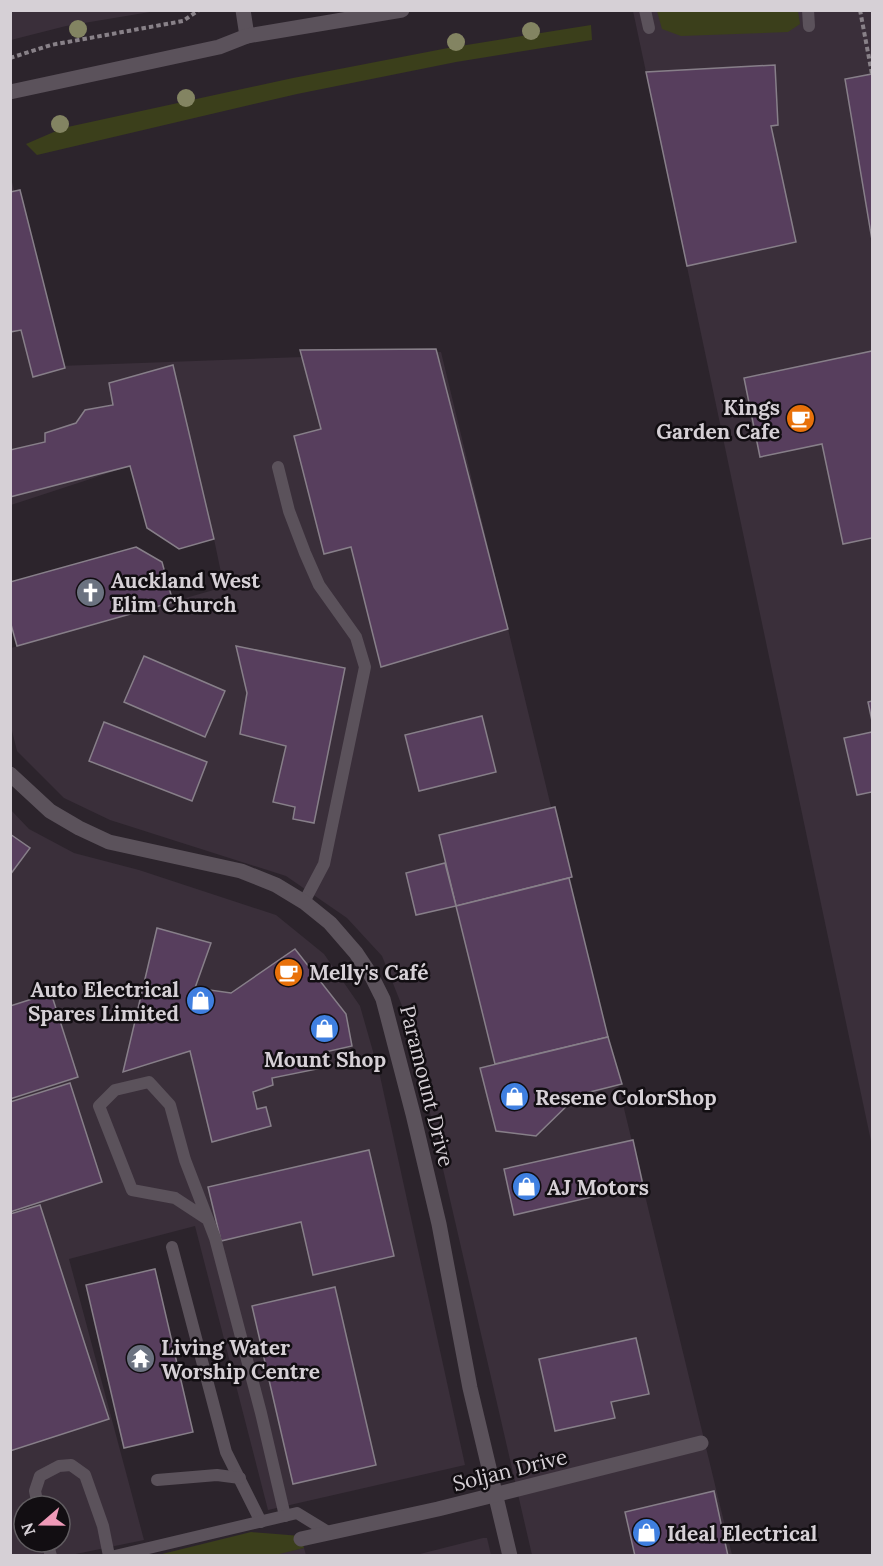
<svg xmlns="http://www.w3.org/2000/svg" width="883" height="1566" font-family="Lora,serif">
<style>
.built{fill:#3a2f3a;fill-rule:evenodd}
.green{fill:#3b3f1b}
.building{fill:#573e5d;stroke:#877f89;stroke-width:1.5}
.lines{fill:none;stroke-linecap:round;stroke-linejoin:round}
.path{stroke:#888188;stroke-width:4;stroke-dasharray:4.5 3;stroke-linecap:butt}
.service{stroke:#5b525b;stroke-width:12}
.minor{stroke:#5b525b;stroke-width:15}
.secondary{stroke:#5b525b;stroke-width:15}
.tree{fill:#838462}
.labels{text-anchor:middle;dominant-baseline:central;stroke-width:5;stroke-linejoin:round;paint-order:stroke}
.poi-label{font-size:21px;font-weight:bold;fill:#d6d0d6;stroke:#120e12;text-anchor:start}
.street-label{font-size:21px;fill:#d6d0d6;stroke:#120e12}
</style>
<rect width="100%" height="100%" fill="#2c242c"/>
<g class="built">
<path d="M10 11 11 10 156 11 66 26 11 40Z"/>
<path d="M633 11H872V1146L646 72Z"/>
<path d="M10 174 59 366 441 352 732 1555H532L410 1026 382 956 347 918 286 876 110 820 64 798 17 751 11 727V648L224 587 214 539 179 549 147 528 130 466 11 505Z"/>
<path d="M10 809 29 829 74 853 139 870 276 915 324 954 360 1006 380 1076 465 1465 268 1510 195 1226 69 1259 144 1540 71 1555H11ZM24 1506H60V1542H24Z"/>
<path d="M483 1538H487L491 1555H416Z"/>
<path d="M304 1548 306 1555H271Z"/>
</g>
<g class="green">
<path d="M657 11H798L800 24 788 32 681 36 662 29Z"/>
<path d="M591 25 592 40 456 62 297 94 37 155 26 144 63 128 293 78 448 48Z"/>
<path d="M251 1532 301 1536 304 1548 271 1556H154Z"/>
</g>
<g class="building">
<path d="M775 65 778 125 771 126 796 242 687 266 646 72Z"/>
<path d="M872 74V240L845 79Z"/>
<path d="M20 190 65 368 33 377 21 330 10 332V192Z"/>
<path d="M436 349 508 629 381 667 351 547 324 554 294 436 321 429 300 350Z"/>
<path d="M872 351V538L843 544 822 444 760 457 744 378Z"/>
<path d="M173 365 214 539 179 549 147 528 130 466 10 497V450L45 442V433L76 423 85 410 113 405 109 383Z"/>
<path d="M136 547 162 562 173 602 17 646 10 621V582Z"/>
<path d="M236 646 345 668 314 823 293 819 295 807 273 802 286 746 240 734 247 693Z"/>
<path d="M144 656 225 691 205 737 124 702Z"/>
<path d="M872 701V721L868 702Z"/>
<path d="M482 716 496 772 419 791 405 735Z"/>
<path d="M104 722 207 762 192 801 89 761Z"/>
<path d="M872 732V792L857 795 844 738Z"/>
<path d="M555 807 572 877 456 906 439 835Z"/>
<path d="M10 834 30 848 10 875Z"/>
<path d="M445 863 456 906 416 915 406 873Z"/>
<path d="M569 878 608 1037 495 1064 456 906Z"/>
<path d="M157 928 211 943 195 988 231 993 295 949 346 1014 352 1046 325 1052 327 1067 272 1078 273 1085 253 1092 257 1109 266 1107 271 1126 212 1142 190 1051 123 1072Z"/>
<path d="M51 993 78 1077 10 1099V1006Z"/>
<path d="M608 1037 622 1084 578 1095 536 1136 496 1131 480 1068Z"/>
<path d="M70 1083 102 1182 10 1212V1102Z"/>
<path d="M633 1140 643 1185 514 1215 504 1169Z"/>
<path d="M369 1150 394 1256 313 1275 301 1222 221 1241 208 1187Z"/>
<path d="M40 1205 109 1419 10 1451V1214Z"/>
<path d="M155 1269 193 1432 124 1448 86 1285Z"/>
<path d="M335 1287 376 1465 293 1484 252 1306Z"/>
<path d="M636 1338 649 1394 611 1402 615 1418 555 1431 539 1359Z"/>
<path d="M714 1491 728 1556H635L625 1512Z"/>
</g>
<g class="lines">
<g class="path">
<path d="M860 10 872 74"/>
<path d="M10 58 51 45 183 21 199 10"/>
</g>
<g class="service">
<path d="M645 10 649 28"/>
<path d="M808 10 809 26"/>
<path d="M278 467 289 511 305 553 319 585 356 637 365 667 324 864 304 902"/>
<path d="M207 1219 175 1198 132 1190 99 1106 115 1090 149 1082 170 1105 185 1160 215 1238 261 1413 285 1516"/>
<path d="M172 1247 226 1452 261 1522"/>
<path d="M157 1480 217 1475 240 1478"/>
<path d="M38 1506 35 1491 40 1476 59 1466 71 1465 85 1475 103 1526 109 1556"/>
<path d="M47 1542 51 1556"/>
<path d="M115 1556 297 1513 328 1532"/>
</g>
<g class="minor">
<path d="M243 10 247 36"/>
<path d="M10 774 50 811 79 828 109 842 241 871 276 885 304 902 330 923 356 953 372 977 383 999 413 1114 439 1224 470 1388 510 1556"/>
<path d="M301 1539 438 1509 701 1443"/>
</g>
<path class="secondary" d="M10 92 219 47 247 36 402 10"/>
</g>
<g class="tree">
<circle cx="78" cy="29" r="9"/>
<circle cx="531" cy="31" r="9"/>
<circle cx="456" cy="42" r="9"/>
<circle cx="186" cy="98" r="9"/>
<circle cx="60" cy="124" r="9"/>
</g>
<defs>
<symbol id="cafe-disc" viewBox="-11 -11 22 22"><circle r="9.5" fill="#e8710a" stroke="#120e12"/><path d="M-5.5-4.5H6V0H3Q3 3.5 0 3.5H-2.5Q-5.5 3.5-5.5 0ZM3-3.2v2h1.7v-2ZM-6 4.5H4V6H-6Z" fill="#fff"/></symbol>
<symbol id="church-disc" viewBox="-11 -11 22 22"><circle r="9.5" fill="#6b7280" stroke="#120e12"/><path d="M-1.2-6h2.4v3.5h3.3v2.4h-3.3V6h-2.4V-.1h-3.3v-2.4h3.3Z" fill="#fff"/></symbol>
<symbol id="shop-disc" viewBox="-11 -11 22 22"><circle r="9.5" fill="#3f7fe0" stroke="#120e12"/><path d="M-5-2.5h2.3a2.7 3.5 0 0 1 5.4 0H5L5.5 6h-11ZM-1.5-2.5h3a1.5 2.3 0 0 0-3 0Z" fill="#fff"/></symbol>
<symbol id="temple-disc" viewBox="-11 -11 22 22"><circle r="9.5" fill="#6b7280" stroke="#120e12"/><path d="M0-6L5-2H3V0L6.5 2.5H4V6H1.5V3h-3V6H-4V2.5H-6.5L-3 0V-2H-5Z" fill="#fff"/></symbol>
</defs>
<g fill-rule="evenodd">
<use href="#cafe-disc" x="784" y="402" width="33" height="33"/>
<use href="#church-disc" x="74" y="576" width="33" height="33"/>
<use href="#cafe-disc" x="272" y="956" width="33" height="33"/>
<use href="#shop-disc" x="184" y="984" width="33" height="33"/>
<use href="#shop-disc" x="308" y="1012" width="33" height="33"/>
<use href="#shop-disc" x="498" y="1080" width="33" height="33"/>
<use href="#shop-disc" x="510" y="1170" width="33" height="33"/>
<use href="#temple-disc" x="124" y="1342" width="33" height="33"/>
<use href="#shop-disc" x="630" y="1516" width="33" height="33"/>
</g>
<g class="labels">
<g class="poi-label">
<text x="780" y="407" text-anchor="end">Kings<tspan x="780" dy="24">Garden Cafe</tspan></text>
<text x="111" y="580">Auckland West<tspan x="111" dy="24">Elim Church</tspan></text>
<text x="309" y="972">Melly's Café</text>
<text x="179" y="989" text-anchor="end">Auto Electrical<tspan x="179" dy="24">Spares Limited</tspan></text>
<text x="325" y="1059" text-anchor="middle">Mount Shop</text>
<text x="535" y="1097">Resene ColorShop</text>
<text x="547" y="1187">AJ Motors</text>
<text x="161" y="1347">Living Water<tspan x="161" dy="24">Worship Centre</tspan></text>
<text x="667" y="1533">Ideal Electrical</text>
</g>
<g class="street-label">
<text transform="translate(427 1086) rotate(76)">Paramount Drive</text>
<text transform="translate(510 1470) rotate(-14)">Soljan Drive</text>
</g>
</g>
<rect width="883" height="1566" fill="none" stroke="#d6d0d6" stroke-width="24"/>
<g transform="translate(42 1524) rotate(250)"><circle r="28" fill="#120e12" stroke="#605c60" stroke-width="1.5"/>
<path d="M0-4.5L10 22L0 15L-10 22Z" fill="#ef9ab8"/>
<text y="-9" font-size="16" font-weight="bold" text-anchor="middle" fill="#d6d0d6">N</text>
</g>
</svg>
